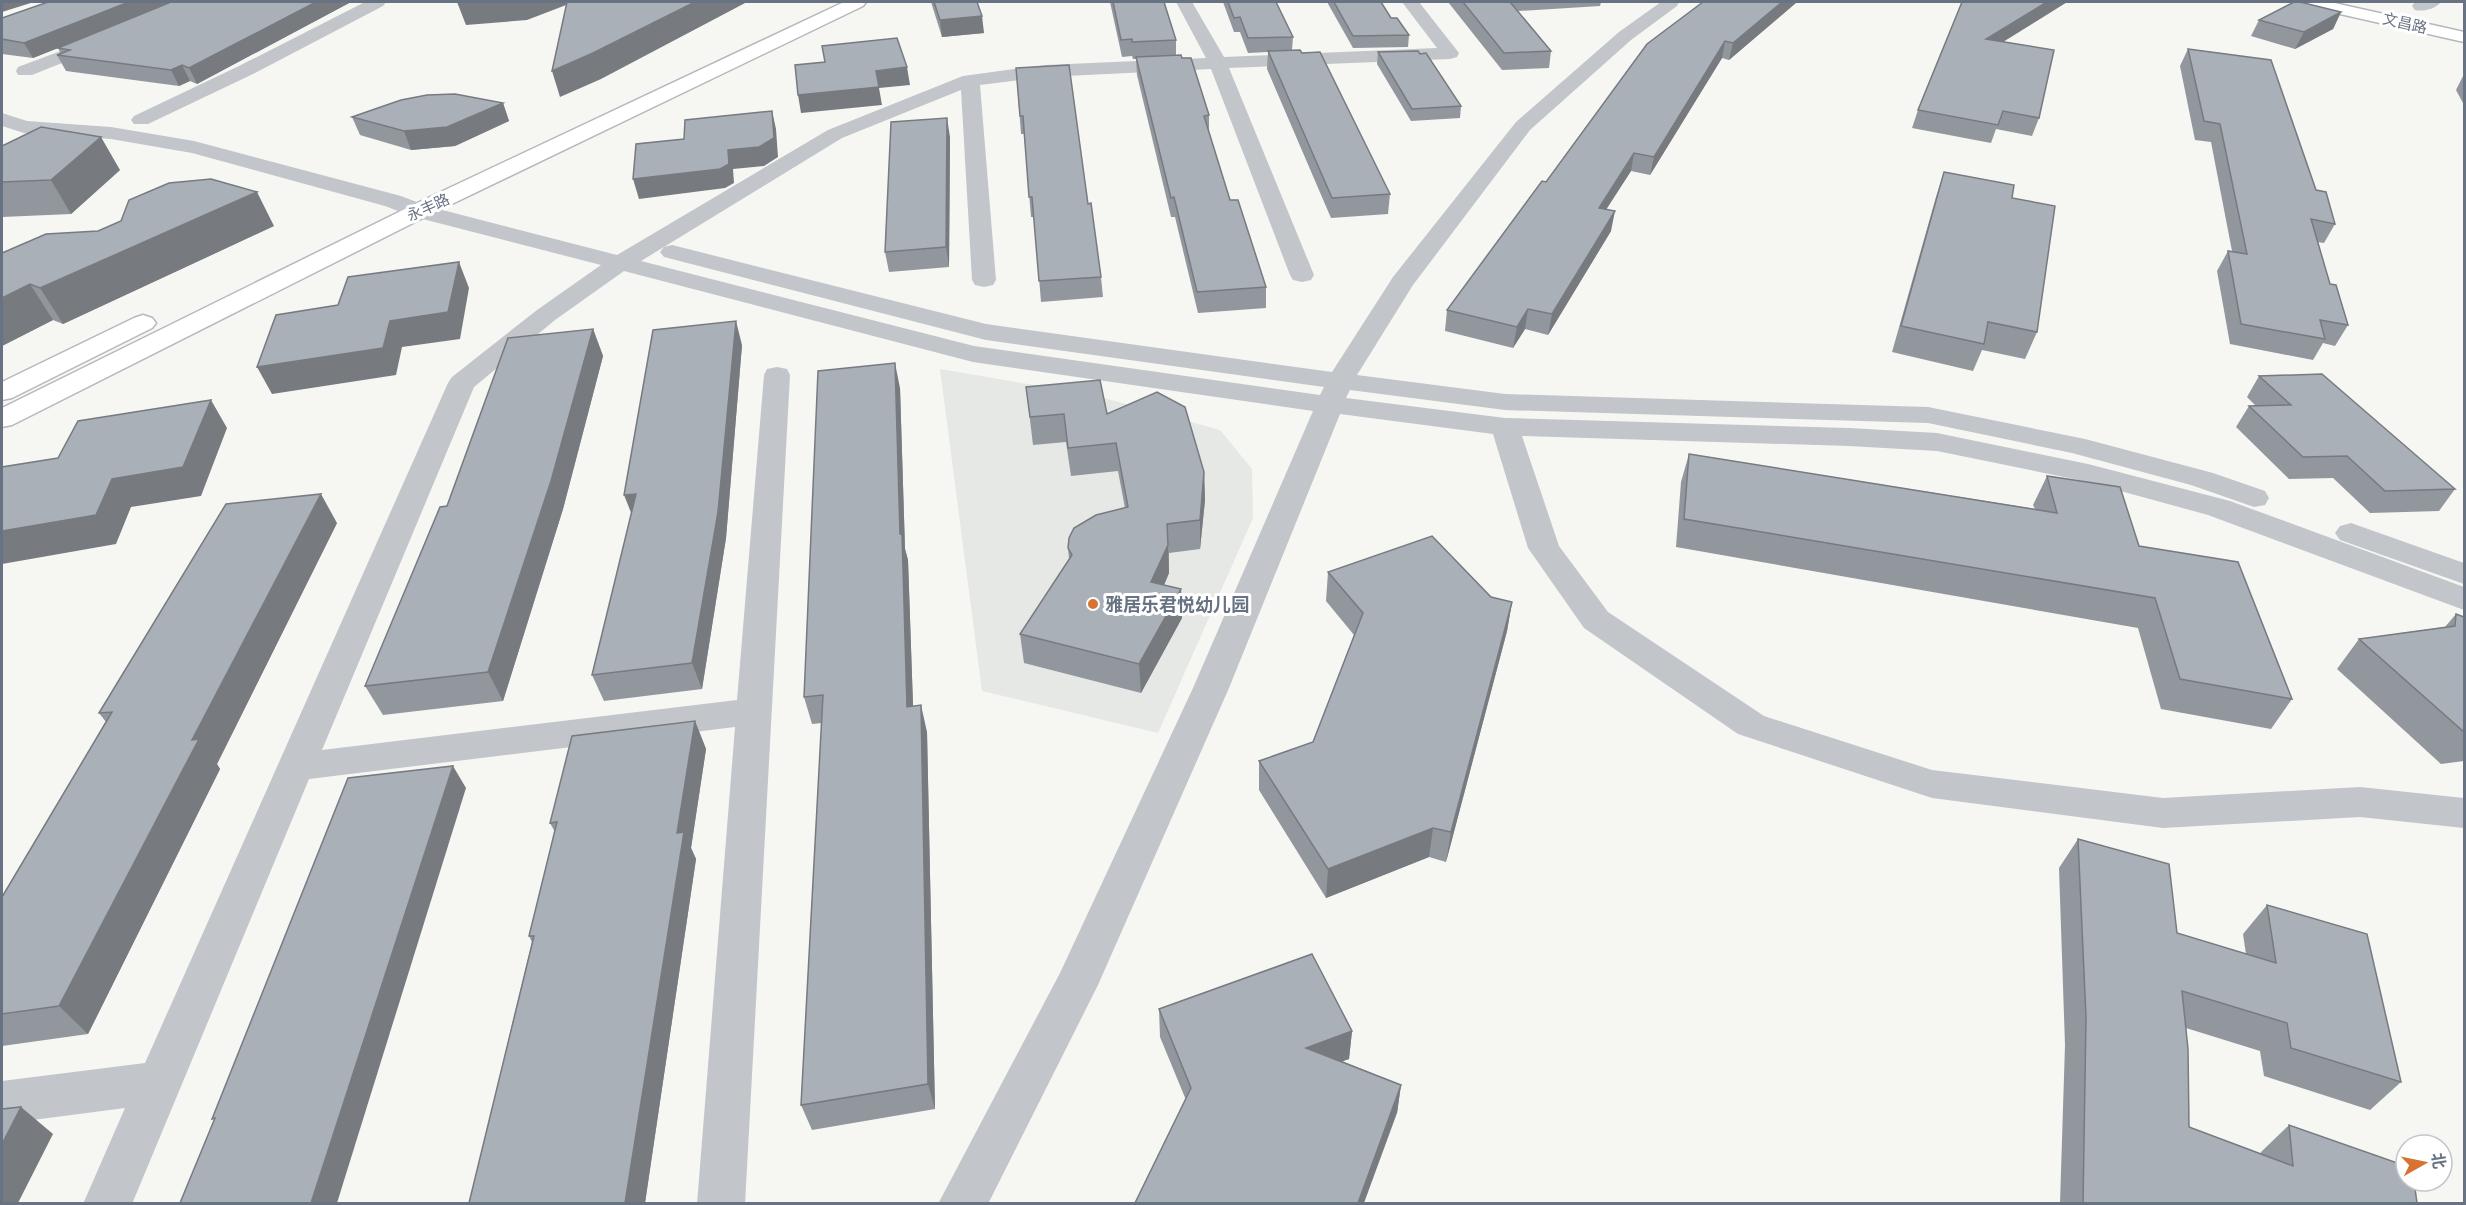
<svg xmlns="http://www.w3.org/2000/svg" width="2466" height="1205" font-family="'Space Grotesk','Noto Sans SC',sans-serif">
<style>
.built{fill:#e6e8e6}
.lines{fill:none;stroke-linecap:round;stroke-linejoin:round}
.secondary-casing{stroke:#b5b8bd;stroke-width:3}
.street{fill:#c2c5c9;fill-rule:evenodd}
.secondary{fill:#fff;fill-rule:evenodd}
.wall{fill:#92979d}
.shaded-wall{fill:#777b80}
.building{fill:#aab0b7;stroke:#777b80;stroke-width:1.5}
.poi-dot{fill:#d67333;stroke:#fff;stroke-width:2}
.labels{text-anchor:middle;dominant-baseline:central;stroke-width:6;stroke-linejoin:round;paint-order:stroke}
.far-street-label{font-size:15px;fill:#677282;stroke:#fff}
.poi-label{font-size:18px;font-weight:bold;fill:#677282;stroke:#fff;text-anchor:start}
</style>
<rect width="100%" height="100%" fill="#f6f6f3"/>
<path class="built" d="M940 369 1093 395 1220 430 1252 469 1253 518 1158 733 982 691Z"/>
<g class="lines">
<defs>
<g id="secondary">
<path d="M844 2H866L863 6 427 216 12 425 2 427V408L411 206Z"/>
<path d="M2300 2H2330L2464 32V42L2309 7 2303 6Z"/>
<path d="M143 315 152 318 156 323 152 328 12 398 2 400V382L134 318Z"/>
</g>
</defs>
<use href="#secondary" class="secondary-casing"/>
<g class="street">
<path d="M365 2H386L383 6 253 74 148 124H134L131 120 134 116 239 66Z"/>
<path d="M1176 2H1192L1224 57 1437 48 1402 2H1419L1459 53 1457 57 1450 59 1229 68 1314 275 1311 280 1302 282 1293 280 1290 275 1211 69 1045 77 980 85 996 280 993 285 984 287 975 285 972 280 961 90 842 138 641 261 974 346 1320 395 1324 387 986 340 664 257 660 252 664 247 672 245 986 324 1332 372 1393 277 1516 122 1619 32 1661 2H1679L1677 6 1631 40 1530 130 1413 285 1357 375 1505 394 1928 407 2085 439 2213 473 2265 491 2269 498 2265 505 2254 507 2191 485 2072 453 1928 423 1505 410 1350 390 1346 398 1505 418 1849 428 1937 433 2088 464 2230 501 2464 587V610L2208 515 2084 481 1937 451 1849 446 1522 436 1559 546 1608 612 1764 716 1932 770 2163 798 2360 787 2464 798V828L2360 817 2163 828 1932 798 1738 734 1584 628 1528 548 1493 434 1340 414 1229 688 1098 985 988 1204H938L1060 973 1193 688 1313 411 973 362 624 271 555 320 474 387 322 750 737 700 764 375 767 369 777 367 787 369 790 375 745 1204H697L735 727 309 779 132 1204H83L125 1108 2 1124V1081L145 1063 448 383 452 377 537 310 601 265 411 216 385 206 192 153 111 139 24 133 2 126V113L27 121 111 127 194 141 401 196 427 206 617 255 828 130 963 76 1045 65 1206 58Z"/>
<path d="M2415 2H2441C2435 9 2423 12 2415 10L2412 6Z"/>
<path d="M101 36 107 37 110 41 107 45 32 75H18L16 71 18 67Z"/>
<path d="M2351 523 2464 563V584L2340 540 2335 533 2340 526Z"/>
</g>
<use href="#secondary" class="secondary"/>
</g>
<g class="wall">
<path d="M48 2H351L197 84 190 81 179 86 66 71 57 55 61 54 58 48 33 58 2 54V18Z"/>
<path d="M931 2H977L984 33 942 37Z"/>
<path d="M1110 2H1164L1176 40V56L1209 115V134L1230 200 1266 287V308L1198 313 1175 217H1171L1137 75 1136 59H1133L1132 56 1122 57Z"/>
<path d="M1223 2H1276L1293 37 1292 50 1390 194 1388 214 1331 218 1267 69 1268 52 1248 53 1240 32H1234Z"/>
<path d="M1327 2H1381L1391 18 1409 35 1408 47 1353 48Z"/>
<path d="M1448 2H1601L1600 6 1518 11 1551 51 1549 68 1502 70Z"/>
<path d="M1797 2 1729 60 1722 58 1650 175 1631 171 1606 209 1611 231 1548 335 1525 329 1513 348 1445 331 1447 310 1546 182 1647 44Z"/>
<path d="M1962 2H2067L2003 42 2039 118 2032 136 1996 129 1991 143 1912 128 1918 110Z"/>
<path d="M2341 12 2333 29 2295 49 2251 36 2259 20Z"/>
<path d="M2188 49 2316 190 2335 224 2324 243 2317 242 2330 284 2348 325 2335 346 2323 343 2313 360 2230 344 2217 271 2228 251H2232L2211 142 2195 140 2180 66Z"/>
<path d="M1378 52 1461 106 1460 118 1411 121 1377 64Z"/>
<path d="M1016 68 1088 204 1101 277 1103 297 1041 302 1034 217H1031L1024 134H1021Z"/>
<path d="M2464 74V105L2456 90Z"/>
<path d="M503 103 509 121 455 146 411 150 360 135 352 117Z"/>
<path d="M950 137 949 267 889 272 885 252Z"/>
<path d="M2 146 120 170 71 214 2 217Z"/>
<path d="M1944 172 2012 198 2037 332 2025 359 1982 350 1973 371 1892 352 1936 197Z"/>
<path d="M274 226 63 324 53 320 2 346V253Z"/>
<path d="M593 329 603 356 563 509 503 701 383 715 365 686 447 506Z"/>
<path d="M742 345 726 538 702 689 604 701 592 675Z"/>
<path d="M2259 376 2455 489 2439 511 2370 513 2333 478 2289 479 2236 427 2249 406H2256L2247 397Z"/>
<path d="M1026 387 1107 414 1204 472 1205 500 1200 549 1169 553V573L1164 585 1181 589 1182 618 1141 693 1024 663 1020 634 1069 559 1068 548 1125 508 1118 471 1071 476 1066 442 1033 445Z"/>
<path d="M900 388 905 549 908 560 913 706 927 732 935 1109 812 1130 801 1105 822 723 812 724 804 697Z"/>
<path d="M1689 454 2035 509 2033 505 2047 476 2139 546 2292 699 2271 729 2161 709 2138 628 1676 547 1681 482Z"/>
<path d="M337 523 217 764 220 769 88 1034 2 1046V897L106 722 99 713Z"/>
<path d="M1328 572 1491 597 1512 602 1507 631 1446 862 1429 857 1326 898 1259 790V761L1313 742 1354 635 1326 601Z"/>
<path d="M2456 614 2464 617V761L2441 764 2337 669 2359 639 2445 627Z"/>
<path d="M695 721 706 749 691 848 696 859 645 1203H469L532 942 529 936 555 832 550 823Z"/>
<path d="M2078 839 2177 933 2246 954 2243 934 2267 905 2401 1082 2370 1110 2264 1076 2260 1051 2186 1028 2189 1127 2261 1154V1152L2289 1125 2417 1203H2060L2065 1045 2059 868Z"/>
<path d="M1159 1009 1352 1031 1349 1059 1342 1061 1401 1085 1397 1113 1186 1100 1160 1037Z"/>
</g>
<g class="shaded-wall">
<path d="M2 2H34L2 12Z"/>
<path d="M129 2H173L33 58 24 43Z"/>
<path d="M316 2H351L197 84 189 68Z"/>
<path d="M457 2H574L527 20 466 25Z"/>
<path d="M695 2H747L601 79 560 97 552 71Z"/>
<path d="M1782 2H1797L1729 60 1733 43Z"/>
<path d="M2047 2H2067L1980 56 1986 39Z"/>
<path d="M2341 12 2333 29 2295 49 2304 32Z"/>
<path d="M982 16 984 33 942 37 940 20Z"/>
<path d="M1725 41 1722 58 1650 175 1654 157Z"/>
<path d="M182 65 190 81 179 86 171 70Z"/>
<path d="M907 67 910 85 879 88 882 105 801 113 798 95 876 71Z"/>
<path d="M503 103 509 121 455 146 411 150 404 131Z"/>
<path d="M772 111 776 129 778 157 764 166 733 169 734 183 725 188 639 199 633 179Z"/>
<path d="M947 118 950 137 949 267 946 247Z"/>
<path d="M101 137 120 170 71 214 51 180Z"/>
<path d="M1634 153 1631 171 1595 227 1599 208Z"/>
<path d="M257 192 274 226 63 324 40 288Z"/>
<path d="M1615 211 1611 231 1548 335 1552 314Z"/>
<path d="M459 262 469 288 460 339 402 347 396 375 272 394 257 367 390 321Z"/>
<path d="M30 284 53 320 2 346V298Z"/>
<path d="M1528 309 1525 329 1513 348 1517 327Z"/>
<path d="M736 321 742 345 726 538 702 689 692 663Z"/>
<path d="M593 329 603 356 563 509 503 701 488 672Z"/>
<path d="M895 363 900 388 905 549 908 560 914 734 907 707 900 534Z"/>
<path d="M211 400 227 428 201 496 131 507 116 544 2 564V531Z"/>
<path d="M1204 472 1205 500 1200 549V520Z"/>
<path d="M321 494 337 523 217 764 220 769 88 1034 59 1006 192 740Z"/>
<path d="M636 494 634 520 624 495Z"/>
<path d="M1168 545 1169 573 1153 611 1151 582Z"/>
<path d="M1181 589 1182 618 1141 693 1139 664Z"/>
<path d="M1512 602 1507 631 1446 862 1451 832Z"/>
<path d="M921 705 927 732 935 1109 928 1084Z"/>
<path d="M695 721 706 749 691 848 696 859 645 1203H625L677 833Z"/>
<path d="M453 766 466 788 337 1203H311Z"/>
<path d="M1433 828 1429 857 1326 898 1328 869Z"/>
<path d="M1352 1031 1349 1059 1305 1075 1306 1048Z"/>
<path d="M1401 1085 1397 1113 1364 1203H1358Z"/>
<path d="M21 1107 53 1134 18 1203H2V1144Z"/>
</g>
<g class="building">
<path d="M48 2H129L24 43 2 39V18Z"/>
<path d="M171 2H316L189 68 182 65 171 70 57 55 70 50 58 48Z"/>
<path d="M567 2H695L593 53 552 71Z"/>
<path d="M934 2H977L982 16 940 20Z"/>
<path d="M1113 2H1164L1176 40 1132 42V39L1121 40Z"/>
<path d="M1228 2H1276L1293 37 1248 38 1240 17 1234 18Z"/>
<path d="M1334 2H1381L1391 18H1397L1409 35 1353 36Z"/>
<path d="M1463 2H1510L1551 51 1504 53Z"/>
<path d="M1703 2H1782L1733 43 1725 41 1654 157 1634 153 1599 208 1615 211 1552 314 1528 309 1517 327 1447 310 1542 181 1546 182 1647 44Z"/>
<path d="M1962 2H2047L1986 39 2054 50 2039 118 2003 111 1998 125 1918 110Z"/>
<path d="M2294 2H2300L2341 12 2304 32 2259 20Z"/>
<path d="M897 38 907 67 876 71 879 87 798 95 795 65 825 62 822 46Z"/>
<path d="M2188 49 2271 60 2316 190 2326 192 2335 224 2311 219 2330 284 2336 285 2348 325 2320 320 2325 339 2241 324 2228 251 2247 254 2220 124 2204 121Z"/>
<path d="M1300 50 1302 53 1320 52 1390 194 1332 198 1268 51Z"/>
<path d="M1418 51 1420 54 1426 53 1461 106 1412 109 1378 52Z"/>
<path d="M1181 55 1182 58H1191L1209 115 1204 116 1230 200H1238L1266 287 1197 292 1174 197 1171 198 1136 57Z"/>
<path d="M1069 65 1088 204 1091 203 1101 277 1039 281 1032 197H1029L1023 116H1020L1016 68Z"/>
<path d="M455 94 503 103 447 127 404 131 352 117 401 100 427 95Z"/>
<path d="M772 111 774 138 759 147 728 150 729 164 720 169 633 179 636 144 684 139 685 120Z"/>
<path d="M947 118 946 247 885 252 891 122Z"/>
<path d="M41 127 101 137 51 180 2 182V146Z"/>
<path d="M1944 172 2014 185 2012 198 2055 206 2037 332 1988 322 1984 344 1901 326Z"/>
<path d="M211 179 257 192 40 288 30 284 2 298V253L46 234 98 231 121 221 129 200 169 183Z"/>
<path d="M459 262 448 312 390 321 383 348 257 367 276 315 338 305 348 277Z"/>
<path d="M736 321 718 512 692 663 592 675 636 494 624 495 653 330Z"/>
<path d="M593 329 551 481 488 672 365 686 440 507 447 506 508 338Z"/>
<path d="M895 363 900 534H902L907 707 921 705 928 1084 801 1105 823 695 804 697 818 371Z"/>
<path d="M2322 374 2455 489 2385 491 2347 456 2303 457 2249 406 2291 405 2259 376Z"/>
<path d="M1100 380 1107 414 1157 392 1185 407 1204 472 1200 520 1167 524 1168 545 1151 582 1181 589 1139 664 1020 634 1072 555 1068 548 1069 538 1074 528 1096 515 1128 507 1116 443 1068 448 1064 414 1030 417 1026 387Z"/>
<path d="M211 400 183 467 112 479 96 515 2 531V467L58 458 78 421Z"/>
<path d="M1689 454 2057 513 2047 476 2120 487 2139 546 2238 562 2292 699 2180 679 2155 598 1684 519Z"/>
<path d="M321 494 192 740 199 739 59 1006 2 1014V897L112 712 99 713 226 504Z"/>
<path d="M1432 536 1491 597 1512 602 1451 832 1433 828 1328 869 1259 761 1313 742 1363 613 1328 572Z"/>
<path d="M2456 614 2464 617V732L2359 639 2455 626Z"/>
<path d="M695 721 677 833 684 832 625 1203H469L534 936H529L557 822 550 823 572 736Z"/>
<path d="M453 766 311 1203H180L215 1118 212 1119 348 778Z"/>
<path d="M2078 839 2169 864 2177 933 2276 963 2267 905 2367 934 2401 1082 2291 1048 2287 1023 2182 991 2188 1049 2189 1127 2293 1166 2289 1125 2406 1166V1181H2414L2417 1203H2083L2086 1017Z"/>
<path d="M1312 954 1352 1031 1306 1048 1401 1085 1358 1203H1135L1191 1088 1159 1009Z"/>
<path d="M21 1107 2 1144V1109Z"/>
</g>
<circle class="poi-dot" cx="1093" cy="604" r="6"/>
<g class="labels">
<g class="far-street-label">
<text transform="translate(2405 23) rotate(13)">文昌路</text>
<text transform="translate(428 207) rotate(-24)">永丰路</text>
</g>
<g class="poi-label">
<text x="1105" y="604">雅居乐君悦幼儿园</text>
</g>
</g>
<rect width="2466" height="1205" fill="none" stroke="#677282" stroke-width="6"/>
<g transform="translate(2424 1163) rotate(81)"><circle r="28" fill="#ffffff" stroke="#c2c7cd" stroke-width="1.5"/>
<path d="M0-4.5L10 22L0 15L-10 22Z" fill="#d67333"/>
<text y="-9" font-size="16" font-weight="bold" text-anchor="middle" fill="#677282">北</text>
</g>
</svg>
